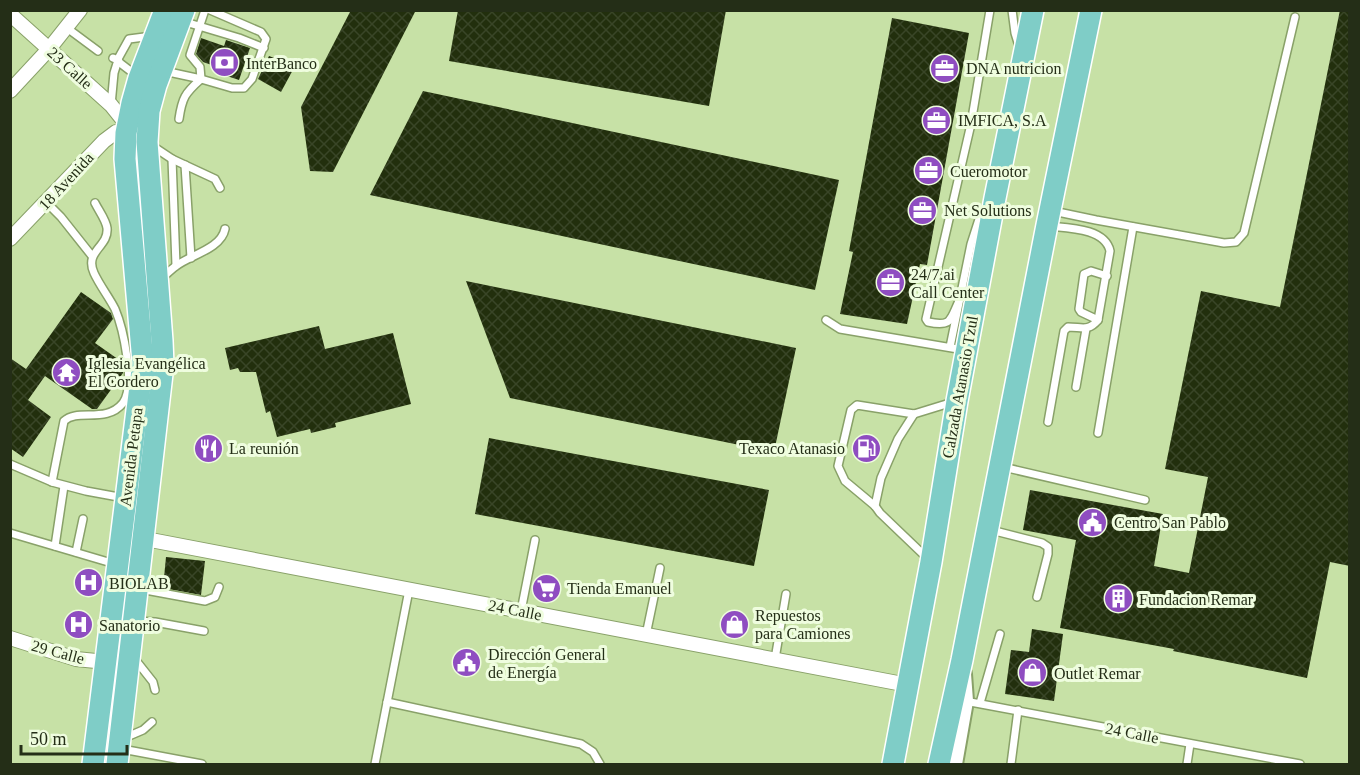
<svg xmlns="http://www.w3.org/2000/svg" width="1360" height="775" font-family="Georgia,serif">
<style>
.building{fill:url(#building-cross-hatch)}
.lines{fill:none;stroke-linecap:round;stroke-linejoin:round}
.service-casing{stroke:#89a169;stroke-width:10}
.minor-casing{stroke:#89a169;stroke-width:16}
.tertiary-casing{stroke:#89a169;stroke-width:20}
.primary-casing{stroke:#fff;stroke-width:24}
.service{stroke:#fff;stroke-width:7}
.minor{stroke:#fff;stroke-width:14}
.tertiary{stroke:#fff;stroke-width:16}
.primary{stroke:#7fcdc7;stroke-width:21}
.labels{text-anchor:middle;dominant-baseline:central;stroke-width:6;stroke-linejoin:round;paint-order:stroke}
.poi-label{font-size:16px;fill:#242e17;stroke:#effddf;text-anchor:start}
.street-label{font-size:16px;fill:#242e17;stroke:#effddf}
</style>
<defs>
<pattern id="building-cross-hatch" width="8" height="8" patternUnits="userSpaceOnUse" patternTransform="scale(1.5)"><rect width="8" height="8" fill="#222f0d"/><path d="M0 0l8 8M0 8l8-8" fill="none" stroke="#394527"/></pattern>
</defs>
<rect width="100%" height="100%" fill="#c7e1a6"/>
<g class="building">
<path d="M351 10H416L333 172 310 171 301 107Z"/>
<path d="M458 10H726L709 106 449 61Z"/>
<path d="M1340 10H1350V566L1330 562 1307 678 1173 651 1174 649 1060 628 1076 540 1023 530 1030 490 1163 514 1154 566 1189 573 1208 477 1165 469 1201 291 1280 307Z"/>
<path d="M892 18 969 33 927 265 920 264 907 324 840 314 853 252 849 251Z"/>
<path d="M201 38 224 46 226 40 250 48 239 80 218 73 220 68 203 62 196 54Z"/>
<path d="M269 56 295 66 281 92 258 79Z"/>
<path d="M423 91 839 180 815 290 370 195Z"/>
<path d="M466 281 796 348 774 452 510 398Z"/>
<path d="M81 292 111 313 113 319 95 343 122 362 123 373 97 409H92L45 376 28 400 51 417 23 457 10 448V358L26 369Z"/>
<path d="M319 326 325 349 393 333 411 404 335 423 336 427 311 433 310 429 277 437 270 411 266 413 256 372H240L238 368 230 370 225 348Z"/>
<path d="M489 438 769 490 754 566 475 514Z"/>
<path d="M166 557 205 561 201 595 163 588Z"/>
<path d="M1032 629 1063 634 1054 701 1005 694 1011 650 1029 652Z"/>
</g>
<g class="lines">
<defs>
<g id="service">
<path d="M1012 10 1015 33 1019 46"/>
<path d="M182 21 239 38 264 48"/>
<path d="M67 28 98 51"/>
<path d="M164 71 201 79 232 88H244L252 79 266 39 261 32 210 10"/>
<path d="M137 76 120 63 118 60 119 57 129 39 152 36"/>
<path d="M111 105 114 73 118 60 113 58"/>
<path d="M179 119C182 98 185 93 201 79L200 67 190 55 205 10"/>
<path d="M151 145 172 159 215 179 220 188"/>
<path d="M172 159 176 265"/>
<path d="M185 165 191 258"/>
<path d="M46 202 61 217 92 256"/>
<path d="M95 203C99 211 106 220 107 228 109 247 84 251 94 273 100 286 109 297 115 309 123 328 136 385 123 403 106 424 78 408 64 421L52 482 86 491 124 498"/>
<path d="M1053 211 1096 220 1224 243 1236 242 1244 233 1295 17"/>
<path d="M161 279C166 275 170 270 176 266 190 255 221 249 225 229"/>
<path d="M959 301C950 320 952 327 928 322L926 319 971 124 990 10"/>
<path d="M826 320 840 329 964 350"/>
<path d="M1098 320 1081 312 1079 309 1084 274 1091 271 1107 276"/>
<path d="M950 347 971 244 980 216 986 209"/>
<path d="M1076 387 1086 329"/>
<path d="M1048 422 1064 331 1068 327C1082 327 1088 332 1098 320L1110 251C1105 228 1068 228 1049 226"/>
<path d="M1098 433 1133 227"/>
<path d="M10 464 52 482"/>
<path d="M1003 467 1145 500"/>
<path d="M875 506 881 478 898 439 914 414"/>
<path d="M991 530 1042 543 1048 547V554L1037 597"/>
<path d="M10 533 115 564"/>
<path d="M55 546 64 486"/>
<path d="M76 552 83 519"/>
<path d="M927 558 880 513 875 506 845 481 838 466 851 410 857 405 914 414 953 402"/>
<path d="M140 589 205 601 215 597 219 587"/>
<path d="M521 611 535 540"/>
<path d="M136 621 155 622 204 631"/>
<path d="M646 635 660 568"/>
<path d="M134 658 153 682 155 690"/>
<path d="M775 659 786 594"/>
<path d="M965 701 1300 764"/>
<path d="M387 702 581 744 593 752 600 764"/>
<path d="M980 703 1000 634"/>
<path d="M122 739 143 730 152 722"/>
<path d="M122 749 202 764"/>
<path d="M375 764 409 590"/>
<path d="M1011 764 1018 710"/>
<path d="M1187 764 1190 744"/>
</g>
<g id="minor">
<path d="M10 14 111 105 127 125"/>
<path d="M10 91 49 49 80 10"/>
<path d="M10 239 104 141 116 132 126 133"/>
<path d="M135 537 908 685"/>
<path d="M10 638 76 659 106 662"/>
</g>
<path id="tertiary" d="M954 764 965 701 963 674"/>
<g id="primary">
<path d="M93 764 143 362 125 159 126 133 132 103 139 78 165 10"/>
<path d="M117 764 163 365 162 341 147 142 149 111 156 85 184 10"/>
<path d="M893 764 931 562 957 401 995 198 1033 10"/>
<path d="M939 764 962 660 1047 225 1091 10"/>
</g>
</defs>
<use href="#service" class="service-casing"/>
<use href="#minor" class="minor-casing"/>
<use href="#tertiary" class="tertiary-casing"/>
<use href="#primary" class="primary-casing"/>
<use href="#service" class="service"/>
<use href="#minor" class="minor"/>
<use href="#tertiary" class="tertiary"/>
<use href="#primary" class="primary"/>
</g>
<defs>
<symbol id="bank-disc" viewBox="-11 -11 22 22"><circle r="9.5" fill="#8f4dc1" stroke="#effddf"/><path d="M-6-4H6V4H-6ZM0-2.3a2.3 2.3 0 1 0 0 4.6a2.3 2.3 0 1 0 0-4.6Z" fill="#fff"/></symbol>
<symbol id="office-disc" viewBox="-11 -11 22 22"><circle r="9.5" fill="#8f4dc1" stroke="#effddf"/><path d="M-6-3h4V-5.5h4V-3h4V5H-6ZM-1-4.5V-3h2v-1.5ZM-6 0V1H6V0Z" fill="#fff"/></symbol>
<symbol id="temple-disc" viewBox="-11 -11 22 22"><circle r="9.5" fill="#8f4dc1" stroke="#effddf"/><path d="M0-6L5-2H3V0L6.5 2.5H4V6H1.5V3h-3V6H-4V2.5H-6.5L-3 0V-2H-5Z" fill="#fff"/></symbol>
<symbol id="restaurant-disc" viewBox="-11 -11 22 22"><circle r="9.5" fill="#8f4dc1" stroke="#effddf"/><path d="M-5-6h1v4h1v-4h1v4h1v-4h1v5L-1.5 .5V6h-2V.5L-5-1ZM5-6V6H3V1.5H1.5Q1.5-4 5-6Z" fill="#fff"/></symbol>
<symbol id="fuel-disc" viewBox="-11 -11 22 22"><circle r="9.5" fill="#8f4dc1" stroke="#effddf"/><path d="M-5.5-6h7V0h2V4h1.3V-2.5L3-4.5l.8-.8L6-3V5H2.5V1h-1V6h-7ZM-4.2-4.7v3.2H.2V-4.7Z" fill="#fff"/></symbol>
<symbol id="civic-disc" viewBox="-11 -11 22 22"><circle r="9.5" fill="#8f4dc1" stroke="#effddf"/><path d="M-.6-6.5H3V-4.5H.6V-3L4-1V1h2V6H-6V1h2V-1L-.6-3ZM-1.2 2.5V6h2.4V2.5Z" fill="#fff"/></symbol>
<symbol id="hospital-disc" viewBox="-11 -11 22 22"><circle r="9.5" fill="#8f4dc1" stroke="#effddf"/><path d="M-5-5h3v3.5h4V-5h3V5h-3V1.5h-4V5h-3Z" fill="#fff"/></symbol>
<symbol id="supermarket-disc" viewBox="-11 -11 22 22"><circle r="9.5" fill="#8f4dc1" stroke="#effddf"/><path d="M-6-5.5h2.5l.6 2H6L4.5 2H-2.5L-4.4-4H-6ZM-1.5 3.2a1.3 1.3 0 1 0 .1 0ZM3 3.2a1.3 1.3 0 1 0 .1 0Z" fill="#fff"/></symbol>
<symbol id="building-disc" viewBox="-11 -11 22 22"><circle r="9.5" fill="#8f4dc1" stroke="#effddf"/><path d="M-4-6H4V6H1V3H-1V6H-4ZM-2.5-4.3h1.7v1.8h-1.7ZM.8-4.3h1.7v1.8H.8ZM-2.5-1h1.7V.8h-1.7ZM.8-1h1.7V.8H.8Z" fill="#fff"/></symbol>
<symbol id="shop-disc" viewBox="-11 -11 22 22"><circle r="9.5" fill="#8f4dc1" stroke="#effddf"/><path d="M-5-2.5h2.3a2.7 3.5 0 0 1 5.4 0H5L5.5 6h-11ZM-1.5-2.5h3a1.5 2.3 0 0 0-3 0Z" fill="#fff"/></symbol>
</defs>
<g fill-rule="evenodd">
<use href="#bank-disc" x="208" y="46" width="33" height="33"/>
<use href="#office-disc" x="928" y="52" width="33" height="33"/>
<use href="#office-disc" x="920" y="104" width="33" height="33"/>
<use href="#office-disc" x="912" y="154" width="33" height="33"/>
<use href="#office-disc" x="906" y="194" width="33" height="33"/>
<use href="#office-disc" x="874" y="266" width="33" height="33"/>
<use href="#temple-disc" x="50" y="356" width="33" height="33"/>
<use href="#restaurant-disc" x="192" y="432" width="33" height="33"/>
<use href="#fuel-disc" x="850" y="432" width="33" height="33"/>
<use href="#civic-disc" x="1076" y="506" width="33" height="33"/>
<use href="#hospital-disc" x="72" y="566" width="33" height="33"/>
<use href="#supermarket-disc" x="530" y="572" width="33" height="33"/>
<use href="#building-disc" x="1102" y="582" width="33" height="33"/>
<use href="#shop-disc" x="718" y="608" width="33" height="33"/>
<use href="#hospital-disc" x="62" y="608" width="33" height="33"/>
<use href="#civic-disc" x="450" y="646" width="33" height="33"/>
<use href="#shop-disc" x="1016" y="656" width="33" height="33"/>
</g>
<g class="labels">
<g class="poi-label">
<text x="246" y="63">InterBanco</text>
<text x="966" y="68">DNA nutricion</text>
<text x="958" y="120">IMFICA, S.A</text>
<text x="950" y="171">Cueromotor</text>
<text x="944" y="210">Net Solutions</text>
<text x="911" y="274">24/7.ai<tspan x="911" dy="18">Call Center</tspan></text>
<text x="88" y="363">Iglesia Evangélica<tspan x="88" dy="18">El Cordero</tspan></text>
<text x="229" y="448">La reunión</text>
<text x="845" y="448" text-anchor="end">Texaco Atanasio</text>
<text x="1114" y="522">Centro San Pablo</text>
<text x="109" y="583">BIOLAB</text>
<text x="567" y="588">Tienda Emanuel</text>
<text x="1139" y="599">Fundacion Remar</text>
<text x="755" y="615">Repuestos<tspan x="755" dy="18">para Camiones</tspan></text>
<text x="99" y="625">Sanatorio</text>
<text x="488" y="654">Dirección General<tspan x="488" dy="18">de Energía</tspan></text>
<text x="1054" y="673">Outlet Remar</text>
</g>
<g class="street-label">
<text transform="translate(70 68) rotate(42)">23 Calle</text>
<text transform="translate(66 181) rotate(-47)">18 Avenida</text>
<text transform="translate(960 387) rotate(-80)">Calzada Atanasio Tzul</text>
<text transform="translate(131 457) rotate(-83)">Avenida Petapa</text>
<text transform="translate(515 610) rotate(11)">24 Calle</text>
<text transform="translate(58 652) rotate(15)">29 Calle</text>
<text transform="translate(1132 733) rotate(11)">24 Calle</text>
</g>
</g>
<rect width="1360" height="775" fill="none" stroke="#242e17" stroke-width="24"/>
<path d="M21 745v9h106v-9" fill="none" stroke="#242e17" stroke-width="3"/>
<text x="30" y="745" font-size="18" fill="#242e17" stroke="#effddf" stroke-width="4.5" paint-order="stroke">50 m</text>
</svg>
